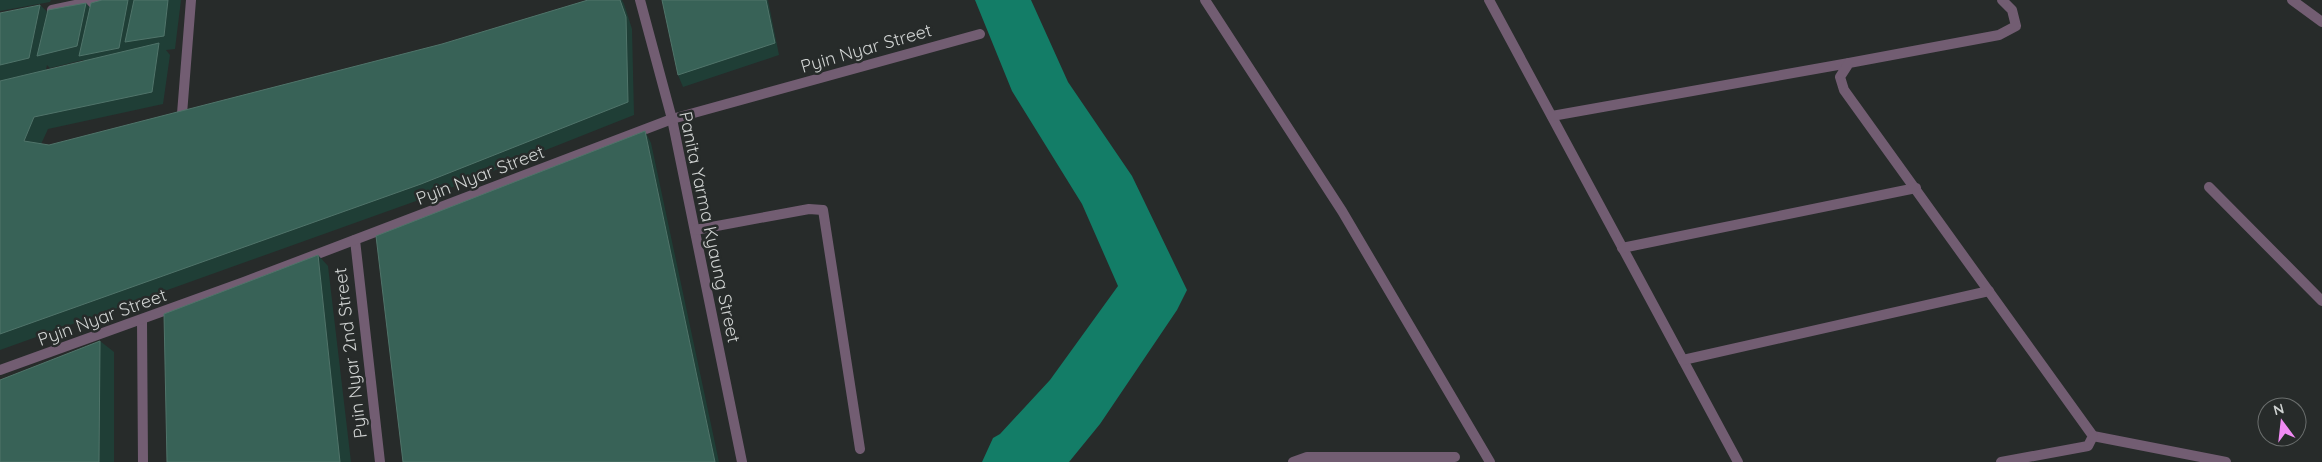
<svg xmlns="http://www.w3.org/2000/svg" width="2322" height="462" font-family="Quicksand,sans-serif">
<style>
.lines{fill:none;stroke-linecap:round;stroke-linejoin:round}
.river{fill:#137d67;fill-rule:evenodd}
.lane{stroke:#725d72;stroke-width:10}
.street{stroke:#725d72;stroke-width:10}
.shaded-wall{fill:#1f3e36}
.building{fill:#386257;stroke:#50746a}
.labels{text-anchor:middle;dominant-baseline:central;stroke-width:5;stroke-linejoin:round;paint-order:stroke}
.street-label{font-size:18px;fill:#cfd2d1;stroke:#272b2a}
</style>
<rect width="100%" height="100%" fill="#272b2a"/>
<g class="lines">
<path class="river" d="M975 0H1031L1068 82 1132 176 1187 290 1177 310 1100 424 1069 462H982L993 438 1000 434 1050 380 1118 286 1082 204 1012 91Z"/>
<g class="lane">
<path d="M1205 0 1342 211 1490 462"/>
<path d="M1489 0 1738 462"/>
<path d="M1552 116 1849 63"/>
<path d="M2209 187 2322 301"/>
<path d="M1622 248 1916 188"/>
<path d="M1683 360 1989 291"/>
<path d="M2093 436 2226 462"/>
<path d="M1293 462 1307 457H1455"/>
<path d="M2001 462 2088 446 2093 436 1844 90 1840 77 1849 63 1999 35 2016 26 2012 10 2002 0"/>
</g>
<g class="street">
<path d="M640 0 672 119 742 462"/>
<path d="M2292 0 2322 22"/>
<path d="M52 10 98 0"/>
<path d="M182 114 191 0"/>
<path d="M695 230 809 209 823 210 860 449"/>
<path d="M355 240 380 462"/>
<path d="M142 320 143 462"/>
<path d="M0 370 244 282 672 119 980 34"/>
</g>
</g>
<g class="shaded-wall">
<path d="M0 0H51L50 2 0 11Z"/>
<path d="M128 0H181L175 49 166 50 170 55 163 104 48 129 37 153 24 141 34 117 91 68 83 60 50 68 47 65 45 74 0 85V65L40 5 56 20 86 3 98 16Z"/>
<path d="M620 0H622L624 4 632 29 634 115 430 196 0 350V334Z"/>
<path d="M766 0H768L779 55 683 87 678 75Z"/>
<path d="M645 131 651 143 719 462H715Z"/>
<path d="M318 255 328 266 351 462H340Z"/>
<path d="M100 341 114 352V462H99Z"/>
</g>
<g class="building">
<path d="M102 0H128L119 48 79 56 91 3Z"/>
<path d="M134 0H168L164 36 125 42Z"/>
<path d="M588 0H620L626 17 628 102 421 184 0 334V81L159 43 152 92 34 117 24 141 49 145 442 44Z"/>
<path d="M662 0H766L775 43 678 75Z"/>
<path d="M86 3 77 46 37 56 48 10Z"/>
<path d="M40 5 29 58 0 65V13Z"/>
<path d="M645 131 715 462H403L376 236Z"/>
<path d="M318 255 340 462H167L164 314Z"/>
<path d="M100 341 99 462H0V380Z"/>
</g>
<g class="labels">
<g class="street-label">
<text transform="translate(866 48) rotate(-16)">Pyin Nyar Street</text>
<text transform="translate(480 175) rotate(-21)">Pyin Nyar Street</text>
<text transform="translate(710 227) rotate(78)">Panita Yarma Kyaung Street</text>
<text transform="translate(102 317) rotate(-20)">Pyin Nyar Street</text>
<text transform="translate(350 353) rotate(-97)">Pyin Nyar 2nd Street</text>
</g>
</g>
<g transform="translate(2282 422) rotate(345)"><circle r="24" fill="#272b2a" stroke="#6a6e6d"/>
<path d="M0-4L9 19L0 12L-9 19Z" fill="#f18af4"/>
<text y="-8" font-size="14" font-weight="bold" text-anchor="middle" fill="#cfd2d1">N</text>
</g>
</svg>
